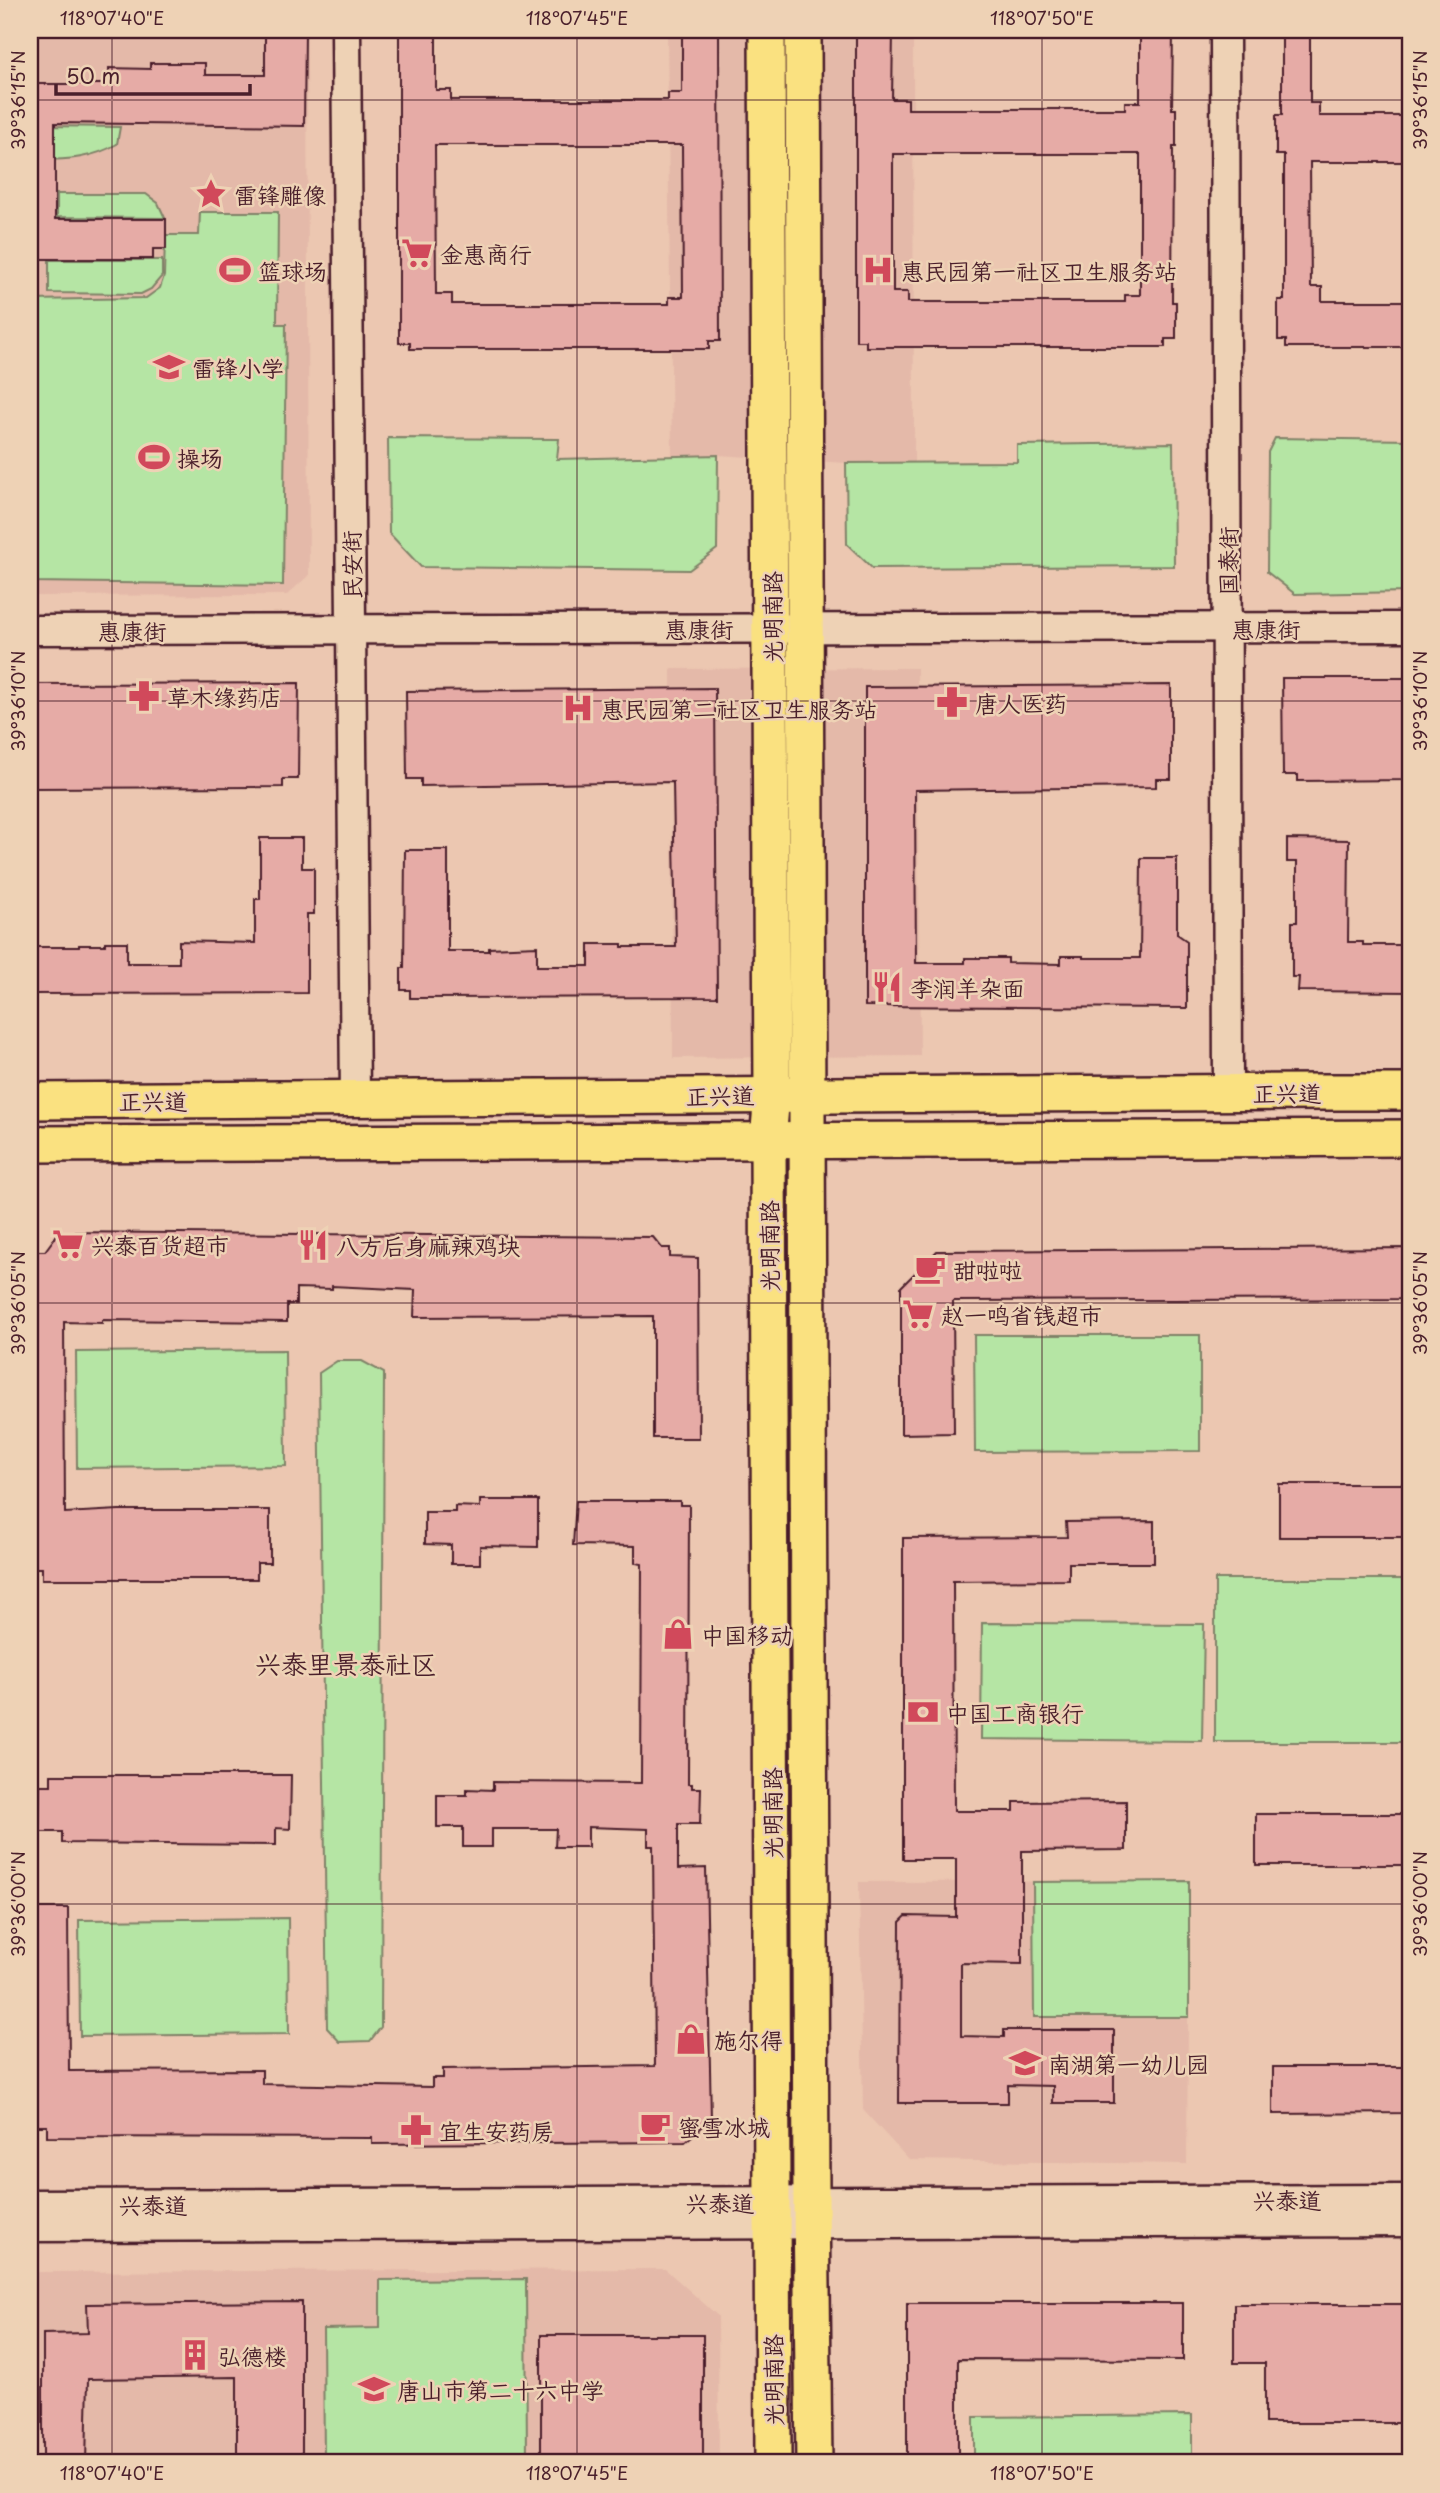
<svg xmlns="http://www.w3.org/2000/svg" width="1440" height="2493" font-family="'Playpen Sans','LXGW WenKai TC',sans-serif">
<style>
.built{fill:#e4b9a9}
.green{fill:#b5e5a4;stroke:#808268;stroke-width:2}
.building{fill:#e6aba6;stroke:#4a1f2b;stroke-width:2;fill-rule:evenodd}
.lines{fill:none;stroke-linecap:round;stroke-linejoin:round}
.minor-casing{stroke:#4a1f2b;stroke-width:33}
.major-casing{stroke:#4a1f2b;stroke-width:40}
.minor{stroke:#eed2b5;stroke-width:28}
.major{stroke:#fae180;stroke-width:35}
.ticks{fill:none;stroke:#4a1f2b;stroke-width:2;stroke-opacity:0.45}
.labels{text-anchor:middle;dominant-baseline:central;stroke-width:5;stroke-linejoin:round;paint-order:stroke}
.poi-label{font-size:23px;fill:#4a1f2b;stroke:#eed2b5;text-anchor:start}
.street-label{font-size:23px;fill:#4a1f2b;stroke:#eed2b5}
.quarter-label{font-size:26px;fill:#4a1f2b;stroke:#eed2b5}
.neatline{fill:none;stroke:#4a1f2b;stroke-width:2.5}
.ticks-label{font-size:18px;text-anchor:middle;fill:#4a1f2b}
</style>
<rect width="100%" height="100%" fill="#ecc7b1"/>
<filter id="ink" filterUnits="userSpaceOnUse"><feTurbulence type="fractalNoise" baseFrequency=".0143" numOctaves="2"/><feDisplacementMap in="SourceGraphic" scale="14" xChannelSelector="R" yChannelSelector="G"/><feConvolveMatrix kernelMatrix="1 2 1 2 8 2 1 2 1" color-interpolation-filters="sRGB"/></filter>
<g filter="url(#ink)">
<g class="built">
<path d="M30 30H307L309 575 287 595 30 596Z"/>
<path d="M667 30H913L914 462 846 463 718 455 672 456Z"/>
<path d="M917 668 920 1056 673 1058 671 669Z"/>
<path d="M1189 1881 1187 2164 909 2160 863 2110 859 1882Z"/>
<path d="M665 2269 718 2316 719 2463H30V2278L37 2272Z"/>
</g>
<g class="green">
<path d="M41 126 120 127 117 144C93 158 68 160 40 160Z"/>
<path d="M57 194H146L158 203 165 218 57 217Z"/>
<path d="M200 212H278L277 324H286L283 585 30 582V300L146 298 160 288 164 276 165 235H199Z"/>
<path d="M49 260H162V276L151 289 141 294 49 293Z"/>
<path d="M388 438 559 439 557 459 718 455 717 549 689 570 421 567 389 533Z"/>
<path d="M1275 438 1410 440V592L1295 594 1267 572 1268 452Z"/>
<path d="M1173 443 1174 566 872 568 847 544 846 463 1017 462V445Z"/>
<path d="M974 1335H1200V1451L975 1452Z"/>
<path d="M285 1350 286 1466 77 1468 76 1352Z"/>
<path d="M337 1361H362L384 1373 381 2027 370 2041 340 2042 327 2028 319 1373Z"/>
<rect x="1215" y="1579" width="195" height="163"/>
<path d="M982 1623 1204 1624 1202 1741 981 1739Z"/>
<path d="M1189 1881V2017H1034L1033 1882Z"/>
<path d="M288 1918 289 2034 80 2036 79 1920Z"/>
<path d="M526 2279 527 2463H324L323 2329 380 2328V2280Z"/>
<path d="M1192 2415V2463H974V2417Z"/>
</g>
<g class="building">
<path d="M265 30H305L304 126 55 123V219H166V249H153V259H30V84H109V68L150 69V63H205V75H265Z"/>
<path d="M399 30H436V90H451V100H668V93H682V30H719L720 341H709V349H410V343H399ZM435 145H682L683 297H669V304H452V294H436Z"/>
<path d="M856 30H893L892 99H908V109H1125V102H1140V30H1173L1172 109H1176V147H1173L1172 302H1176V339H1165V347H866V341H856ZM893 154H1140V295H1125V302H908V292H893Z"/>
<path d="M1282 30H1310V103H1319V116H1410V162H1310L1311 287H1322V301H1410V347H1286V340H1278V300H1284V155H1276V115H1282Z"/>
<path d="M1282 678H1410V780L1298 781V775H1283Z"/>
<path d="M299 683 298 779H283V787L30 788V684Z"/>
<path d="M1171 685V779H1156V787L915 790 916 963H965V958H1008V963L1061 964V956H1083V958H1140L1141 858H1177V934L1187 941V1008L865 1006V687Z"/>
<path d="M715 688 717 997 410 998V990H401V968H404L405 850H448V951H489V948L537 946V966H589V944H622V947H676L673 782 421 786V779H407L406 691Z"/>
<path d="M260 838H302V868H314V914H307V993L30 994V947H79V945H105V942H127V963H179V941L255 943V899H260Z"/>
<path d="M1287 839 1349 840 1348 942H1363V945H1410V992L1298 991 1299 977H1292V922H1297V862H1287Z"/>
<path d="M59 1232 653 1237 662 1248H670V1257L698 1258 699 1438H653V1316L414 1317 415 1290 332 1286V1289L296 1288V1304H287V1322L102 1320V1323L64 1322 65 1513 119 1510H270V1563H257V1579H42V1568H30V1264H35L36 1251H45Z"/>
<path d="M1410 1248V1299L953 1301 954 1433 901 1434V1287L937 1251Z"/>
<rect x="1279" y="1484" width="131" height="53"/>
<path d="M480 1500H538V1547L480 1546V1564H451V1545L425 1544V1512H455V1506L480 1507Z"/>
<path d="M576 1501H680V1505H689L688 1784H692V1788H701L700 1824H678V1869L706 1868 711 2119 685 2142 372 2144V2138L47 2137V2126H30V1908H68L69 2071 262 2070V2084L432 2087V2078H443V2069L655 2066 653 1846H648V1829L588 1827V1847H555L556 1829H492V1847H463V1827H437V1795H467V1789L493 1790V1782L641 1783 642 1564 635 1563V1546L573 1545Z"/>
<path d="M1154 1521V1563H1069V1580L953 1581 954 1811H1014V1802L1126 1801V1850L1022 1851V1964L961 1963V2036L1004 2037V2030H1114V2103H1053V2086L1008 2085V2103H899L900 1922 906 1916 956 1917V1859H903V1538L1067 1537 1066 1522Z"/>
<path d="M51 1775H291L290 1829 276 1828V1845L62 1843V1832H39L40 1785H51Z"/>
<rect x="1256" y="1814" width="154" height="51"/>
<path d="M1273 2067H1410V2113L1273 2114Z"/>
<path d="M302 2302V2463H237V2377L88 2379 86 2463H43V2334L88 2333 87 2304Z"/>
<path d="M907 2303H1183V2360L958 2359V2463H907Z"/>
<path d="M1234 2304H1410V2423H1265V2363H1234Z"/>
<rect x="541" y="2335" width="162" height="128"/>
</g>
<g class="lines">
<defs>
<g id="minor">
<path d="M346 30 355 1100"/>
<path d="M1225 30 1228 1092"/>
<path d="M30 630 1410 627"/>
<path d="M30 2204 1410 2199"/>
<path d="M30 2227 1410 2222"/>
</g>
<g id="major">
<path d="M767 30 772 1094 768 1141 773 2463"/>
<path d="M803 30 811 2200 814 2463"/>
<path d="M30 1101C490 1099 950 1091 1410 1092"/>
<path d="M30 1144 1410 1138"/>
</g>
</defs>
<use href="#minor" class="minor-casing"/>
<use href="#major" class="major-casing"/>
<use href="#minor" class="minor"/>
<use href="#major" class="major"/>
</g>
</g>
<path class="ticks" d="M112 30V2463M577 30V2463M1042 30V2463M30 100H1410M30 701H1410M30 1303H1410M30 1904H1410"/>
<defs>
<symbol id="sight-bare" viewBox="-9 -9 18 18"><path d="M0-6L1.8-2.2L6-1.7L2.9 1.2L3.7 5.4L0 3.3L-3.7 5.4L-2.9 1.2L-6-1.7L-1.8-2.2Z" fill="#d1495b" stroke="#eed2b5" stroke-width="2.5" paint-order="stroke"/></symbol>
<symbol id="supermarket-bare" viewBox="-9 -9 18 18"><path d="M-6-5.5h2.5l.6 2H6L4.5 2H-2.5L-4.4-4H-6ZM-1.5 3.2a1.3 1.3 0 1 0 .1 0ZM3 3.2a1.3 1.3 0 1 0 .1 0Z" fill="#d1495b" stroke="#eed2b5" stroke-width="2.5" paint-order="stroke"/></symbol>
<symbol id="stadium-bare" viewBox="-9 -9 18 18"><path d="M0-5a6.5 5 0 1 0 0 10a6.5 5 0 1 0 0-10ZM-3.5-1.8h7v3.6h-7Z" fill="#d1495b" stroke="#eed2b5" stroke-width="2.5" paint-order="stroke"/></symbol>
<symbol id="hospital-bare" viewBox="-9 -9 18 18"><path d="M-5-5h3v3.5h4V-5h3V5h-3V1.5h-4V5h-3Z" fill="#d1495b" stroke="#eed2b5" stroke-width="2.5" paint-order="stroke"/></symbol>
<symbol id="school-bare" viewBox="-9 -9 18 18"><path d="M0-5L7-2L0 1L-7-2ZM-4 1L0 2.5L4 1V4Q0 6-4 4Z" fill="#d1495b" stroke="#eed2b5" stroke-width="2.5" paint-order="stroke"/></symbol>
<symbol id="pharmacy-bare" viewBox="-9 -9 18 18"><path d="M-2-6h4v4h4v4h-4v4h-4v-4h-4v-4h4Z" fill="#d1495b" stroke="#eed2b5" stroke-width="2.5" paint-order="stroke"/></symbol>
<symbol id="restaurant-bare" viewBox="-9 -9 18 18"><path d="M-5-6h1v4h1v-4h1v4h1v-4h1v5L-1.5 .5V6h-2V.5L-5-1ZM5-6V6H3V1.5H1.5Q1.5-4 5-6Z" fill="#d1495b" stroke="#eed2b5" stroke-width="2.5" paint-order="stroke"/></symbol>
<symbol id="cafe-bare" viewBox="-9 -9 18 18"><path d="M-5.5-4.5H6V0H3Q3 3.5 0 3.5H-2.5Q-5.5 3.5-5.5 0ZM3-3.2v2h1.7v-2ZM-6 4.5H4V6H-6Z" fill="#d1495b" stroke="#eed2b5" stroke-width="2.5" paint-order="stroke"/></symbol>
<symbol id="shop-bare" viewBox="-9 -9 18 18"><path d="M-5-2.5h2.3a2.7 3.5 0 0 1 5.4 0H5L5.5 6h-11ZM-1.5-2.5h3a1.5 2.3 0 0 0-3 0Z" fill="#d1495b" stroke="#eed2b5" stroke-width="2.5" paint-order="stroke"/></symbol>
<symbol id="bank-bare" viewBox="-9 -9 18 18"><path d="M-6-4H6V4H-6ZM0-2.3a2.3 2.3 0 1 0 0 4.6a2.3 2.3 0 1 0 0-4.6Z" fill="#d1495b" stroke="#eed2b5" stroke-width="2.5" paint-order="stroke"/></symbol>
<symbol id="building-bare" viewBox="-9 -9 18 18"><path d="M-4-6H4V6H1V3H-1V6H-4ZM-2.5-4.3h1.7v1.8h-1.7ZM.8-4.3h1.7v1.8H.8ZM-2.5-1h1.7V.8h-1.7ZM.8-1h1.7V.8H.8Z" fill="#d1495b" stroke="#eed2b5" stroke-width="2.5" paint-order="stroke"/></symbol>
</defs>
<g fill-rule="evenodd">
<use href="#sight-bare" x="189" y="172" width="44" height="44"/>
<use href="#supermarket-bare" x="395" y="231" width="44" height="44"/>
<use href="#stadium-bare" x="213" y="248" width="44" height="44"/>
<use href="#hospital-bare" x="856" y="248" width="44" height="44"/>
<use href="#school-bare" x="147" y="345" width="44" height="44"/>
<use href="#stadium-bare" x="132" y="435" width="44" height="44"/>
<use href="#pharmacy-bare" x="122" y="674" width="44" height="44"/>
<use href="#pharmacy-bare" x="930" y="680" width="44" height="44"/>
<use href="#hospital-bare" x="556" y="686" width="44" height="44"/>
<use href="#restaurant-bare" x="865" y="965" width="44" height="44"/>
<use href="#supermarket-bare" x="46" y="1222" width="44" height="44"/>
<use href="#restaurant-bare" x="291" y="1223" width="44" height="44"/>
<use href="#cafe-bare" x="908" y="1247" width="44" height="44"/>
<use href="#supermarket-bare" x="896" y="1292" width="44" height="44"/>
<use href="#shop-bare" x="656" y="1612" width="44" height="44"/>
<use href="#bank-bare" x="901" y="1690" width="44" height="44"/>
<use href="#shop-bare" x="669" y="2017" width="44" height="44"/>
<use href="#school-bare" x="1003" y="2041" width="44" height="44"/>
<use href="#cafe-bare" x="633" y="2104" width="44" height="44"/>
<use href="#pharmacy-bare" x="394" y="2108" width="44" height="44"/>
<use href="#building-bare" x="173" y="2333" width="44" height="44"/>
<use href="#school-bare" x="352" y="2367" width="44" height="44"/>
</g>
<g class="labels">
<g class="poi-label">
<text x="234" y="194">雷锋雕像</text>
<text x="440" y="253">金惠商行</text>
<text x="258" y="270">篮球场</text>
<text x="901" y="270">惠民园第一社区卫生服务站</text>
<text x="192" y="367">雷锋小学</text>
<text x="177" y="457">操场</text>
<text x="167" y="696">草木缘药店</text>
<text x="975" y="702">唐人医药</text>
<text x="601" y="708">惠民园第二社区卫生服务站</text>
<text x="910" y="987">李润羊杂面</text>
<text x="91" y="1244">兴泰百货超市</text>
<text x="336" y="1245">八方后身麻辣鸡块</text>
<text x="953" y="1269">甜啦啦</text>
<text x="941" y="1314">赵一鸣省钱超市</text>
<text x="701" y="1634">中国移动</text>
<text x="946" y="1712">中国工商银行</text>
<text x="714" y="2039">施尔得</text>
<text x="1048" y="2063">南湖第一幼儿园</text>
<text x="678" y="2126">蜜雪冰城</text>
<text x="439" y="2130">宜生安药房</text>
<text x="218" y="2355">弘德楼</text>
<text x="397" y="2389">唐山市第二十六中学</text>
</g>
<g class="street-label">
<text transform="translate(1227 561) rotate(-90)">国泰街</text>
<text transform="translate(351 565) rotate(-91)">民安街</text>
<text transform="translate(771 617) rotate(-90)">光明南路</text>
<text x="699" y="628">惠康街</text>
<text x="1266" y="628">惠康街</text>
<text x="132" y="630">惠康街</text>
<text x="1287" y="1092">正兴道</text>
<text transform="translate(720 1095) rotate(-1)">正兴道</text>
<text x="153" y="1100">正兴道</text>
<text transform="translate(768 1246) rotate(-90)">光明南路</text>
<text transform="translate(771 1813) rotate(-90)">光明南路</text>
<text x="1287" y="2199">兴泰道</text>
<text x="720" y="2202">兴泰道</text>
<text x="153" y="2204">兴泰道</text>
<text transform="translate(772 2380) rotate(-90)">光明南路</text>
</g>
<g class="quarter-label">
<text x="346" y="1663">兴泰里景泰社区</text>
</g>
</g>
<rect width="1440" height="2493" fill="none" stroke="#eed2b5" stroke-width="77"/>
<path d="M56 84v10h194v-10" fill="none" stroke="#4a1f2b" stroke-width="3.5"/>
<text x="66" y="84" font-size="21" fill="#4a1f2b" stroke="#eed2b5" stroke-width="5" paint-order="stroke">50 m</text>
<rect x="38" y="38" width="1364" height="2416" class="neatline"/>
<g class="ticks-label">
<text x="112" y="25">118°07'40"E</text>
<text x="577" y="25">118°07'45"E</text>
<text x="1042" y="25">118°07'50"E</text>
<text transform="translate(19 100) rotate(-90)" y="6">39°36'15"N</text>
<text transform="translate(1421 100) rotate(-90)" y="6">39°36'15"N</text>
<text transform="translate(19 701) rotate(-90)" y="6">39°36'10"N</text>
<text transform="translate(1421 701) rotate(-90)" y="6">39°36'10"N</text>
<text transform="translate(19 1303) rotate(-90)" y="6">39°36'05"N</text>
<text transform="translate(1421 1303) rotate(-90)" y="6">39°36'05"N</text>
<text transform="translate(19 1904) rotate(-90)" y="6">39°36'00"N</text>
<text transform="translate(1421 1904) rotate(-90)" y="6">39°36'00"N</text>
<text x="112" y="2480">118°07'40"E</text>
<text x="577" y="2480">118°07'45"E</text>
<text x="1042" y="2480">118°07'50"E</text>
</g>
</svg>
